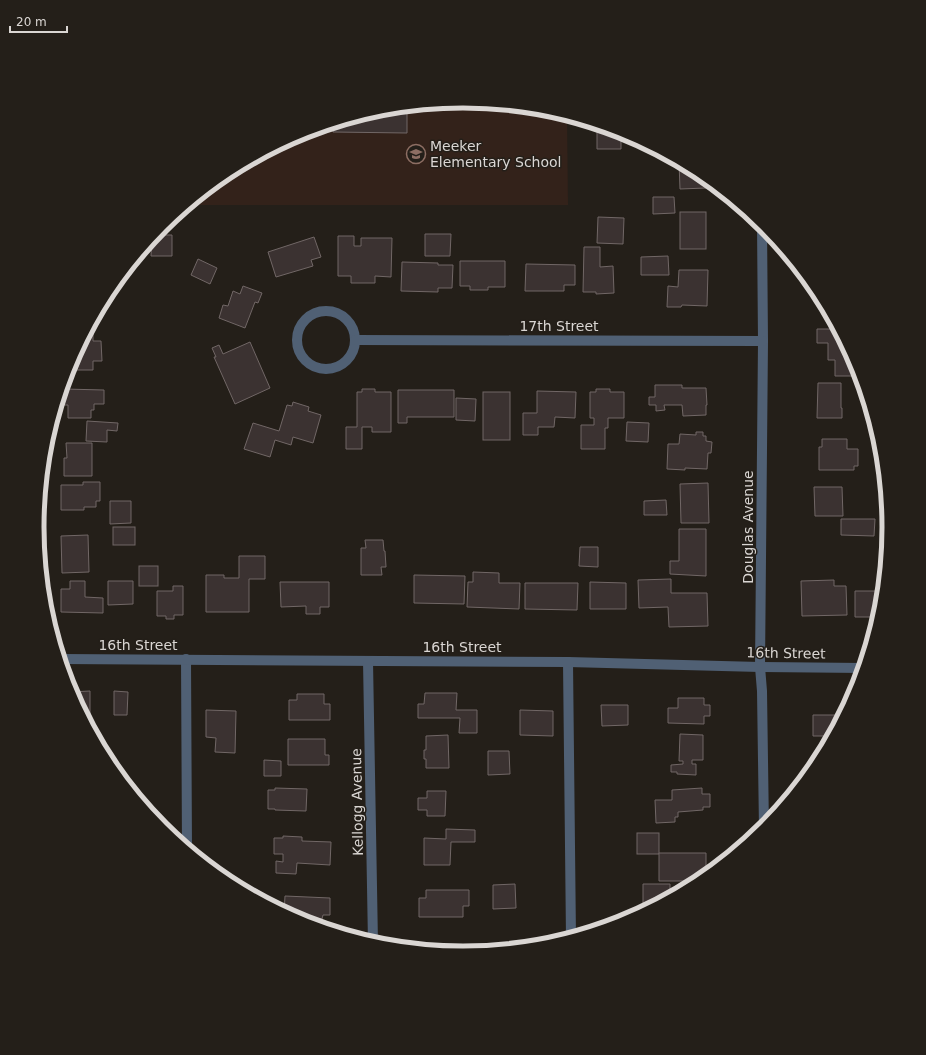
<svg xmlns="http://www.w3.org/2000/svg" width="926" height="1055" font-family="'DejaVu Sans',sans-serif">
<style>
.education{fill:#33221a}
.building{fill:#3b3231;stroke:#716766}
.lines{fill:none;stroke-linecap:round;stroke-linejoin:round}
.lane{stroke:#506074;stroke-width:10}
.street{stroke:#506074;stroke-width:10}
.labels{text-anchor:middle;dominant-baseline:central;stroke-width:3;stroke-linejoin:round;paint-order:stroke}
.poi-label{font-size:14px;fill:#dad6d3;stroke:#241f19;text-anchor:start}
.street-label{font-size:14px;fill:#dad6d3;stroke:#241f19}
.rim{fill:none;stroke:#dad6d3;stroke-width:5}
</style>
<rect width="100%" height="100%" fill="#241f19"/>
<path class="education" d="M463 102 546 110 567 116 568 205H187L227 173 300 134 380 110Z"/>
<g class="building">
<path d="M407 107V133L333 132V125H330L380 110Z"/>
<path d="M597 125 621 132V149H597Z"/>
<path d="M679 162 700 173 706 179V188L680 189Z"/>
<path d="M653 197H674L675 213 653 214Z"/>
<rect x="680" y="212" width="26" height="37"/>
<path d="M598 217 624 218 623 244 597 243Z"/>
<path d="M425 234H451L450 256H425Z"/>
<path d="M155 235H172V256H151L152 239Z"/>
<path d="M338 236H354V246H361V238H392L391 277 375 276V283H351V276H338Z"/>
<path d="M314 237 321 257 311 260 313 266 276 277 268 252Z"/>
<path d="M584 247H600V267L613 266 614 293 596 294V292H583Z"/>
<path d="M668 256 669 275H641V257Z"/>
<path d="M198 259 217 268 210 284 191 275Z"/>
<path d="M460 261H505V287H488V290H470V286H460Z"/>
<path d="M402 262 438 263V265H453L452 288H438V292L401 291Z"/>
<path d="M526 264 575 265V285H564V291H525Z"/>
<path d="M679 270H708L707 306 682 305 681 307H667L668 286 678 287Z"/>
<path d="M243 286 262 293 258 303 255 302 245 328 219 318 223 305 228 306 233 291 240 294Z"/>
<path d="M816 290 817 291 824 303H819V295H816Z"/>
<path d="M89 328H93V341H101L102 361H93V370H70V363Z"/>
<path d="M817 329H838L853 358V363H856V376H835V360H828V343H817Z"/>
<path d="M250 342 270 388 235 404 214 357H216L212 348 219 345 223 354Z"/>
<path d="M818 383H841V408H842V418H817Z"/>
<path d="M655 385H682V388H706L707 405H706V415L683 416 682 405H664L665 410 656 411V405H649V397H655Z"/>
<path d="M64 389 104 390V404H94V410H91V418H68V405H64Z"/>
<path d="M362 389H375V392H391V432H372V427H362V449H346V427H357V392H362Z"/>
<path d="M596 389H610V392H624V418H608V428H605V449H581V425H594V418H590V392H596Z"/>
<path d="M398 390H454V417H407V423H398Z"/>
<path d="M537 391 576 392 575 418 555 417 554 427H538V435H523V413H537Z"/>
<rect x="483" y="392" width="27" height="48"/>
<path d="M456 398 476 399 475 421 456 420Z"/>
<path d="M293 402 309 407 308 411 321 415 313 443 293 437 291 445 275 440 270 457 244 449 253 423 279 431 287 405 292 406Z"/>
<path d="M873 418 877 431H873Z"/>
<path d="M87 421 118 423 117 431 107 430V442L86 441Z"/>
<path d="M627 422 649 423 648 442 626 441Z"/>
<path d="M696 432H703V436H706V441L712 442 711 453H708L707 469 685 468V470L667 469 668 444H679L680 434 696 435Z"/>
<path d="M822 439H847V449H858V466H854V470H819V447H822Z"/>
<path d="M66 443H92V476H64V458H67Z"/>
<path d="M83 482H100V501H96V507H84V510H61V485H83Z"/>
<path d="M708 483 709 523H681L680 484Z"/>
<path d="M814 487H842L843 516H815Z"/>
<path d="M666 500 667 515H644V501Z"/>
<path d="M110 501H131V523L110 524Z"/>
<path d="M841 519H875L874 536 841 535Z"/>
<rect x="113" y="527" width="22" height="18"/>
<path d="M679 529H706V576L670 574V561H679Z"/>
<path d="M88 535 89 572 62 573 61 536Z"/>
<path d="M365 540H383L384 551H385L386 567H381L382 575H361V548H366Z"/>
<path d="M580 547H598V567L579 566Z"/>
<path d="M239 556H265V579H249V612H206V575H224V578H239Z"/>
<rect x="139" y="566" width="19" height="20"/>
<path d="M881 568H885L883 588H881Z"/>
<path d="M473 572 499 573V583H520L519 609 467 607 468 582H473Z"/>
<path d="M414 575 465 576 464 604 414 603Z"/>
<path d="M671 579V593H707L708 626 669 627 668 607 639 608 638 580Z"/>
<path d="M834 580V586H846L847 615 802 616 801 581Z"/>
<path d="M70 581H85V597L103 598V613L61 612V589H70Z"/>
<path d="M108 581H133V604L108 605Z"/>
<path d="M280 582H329V607H320V614H306V606L281 607Z"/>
<path d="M590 582 626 583V609H590Z"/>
<path d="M525 583H578L577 610 525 609Z"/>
<path d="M173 586H183V615H174V619H166V616H157V591H173Z"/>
<path d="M855 591H883L879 617H855Z"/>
<path d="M90 691V716H83L70 692Z"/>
<path d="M114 691 128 692 127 715H114Z"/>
<path d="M425 693H457L456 710H477V733H459L460 718H418V704H424Z"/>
<path d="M297 694H324V704H330V720H289V700H297Z"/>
<path d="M678 698H704V705H710V716H704V724L668 723V708H678Z"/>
<path d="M601 705H628V725L602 726Z"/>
<path d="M206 710 236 711 235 753 215 752 216 738 206 737Z"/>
<path d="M520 710 553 711V736L520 735Z"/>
<path d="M813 715H844L832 736H813Z"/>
<path d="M680 734 703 735V760H692V764H696V775L677 774V772H671V765L683 764V761H679Z"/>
<path d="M448 735 449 768H426V759H424V750H426V736Z"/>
<path d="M288 739H325V755H329V765H288Z"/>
<path d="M488 751H509L510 774 488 775Z"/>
<path d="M264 760 281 761V776H264Z"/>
<path d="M275 788 307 789 306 811 275 810V809H268V790H275Z"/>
<path d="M702 788V794H710V807H703V810L678 812V817H675V822L656 823 655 800H672V790Z"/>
<path d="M427 791H446L445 816H427V810H418V798H427Z"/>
<path d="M446 829 475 830V842H451L450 865H424V838L446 839Z"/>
<rect x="637" y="833" width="22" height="21"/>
<path d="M283 836 302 837V841L331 842 330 865 297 863 296 874 276 873V861L283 862V854H274V838H283Z"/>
<path d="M659 853H706V877L701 881H659Z"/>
<path d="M515 884 516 908 493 909V885Z"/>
<path d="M643 884H670V897L652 907H643Z"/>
<path d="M426 890H469V906H463V917H419V898H426Z"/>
<path d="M285 896 330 898V915H323L322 919 298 918V916H291L284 913Z"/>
<path d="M424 949H455V953L424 950Z"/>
</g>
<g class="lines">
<g class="lane">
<path d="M186 659 187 849"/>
<path d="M568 662 571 938"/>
</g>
<g class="street">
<path d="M762 225 763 341 760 667 762 691 764 829"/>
<circle cx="326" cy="340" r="29"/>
<path d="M355 340 763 341"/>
<path d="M60 659 568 662 760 667 864 668"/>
<path d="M368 661 373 943"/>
</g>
</g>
<defs>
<symbol id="school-ring" viewBox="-11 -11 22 22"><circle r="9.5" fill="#241f19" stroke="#8d6e63" stroke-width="1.5"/><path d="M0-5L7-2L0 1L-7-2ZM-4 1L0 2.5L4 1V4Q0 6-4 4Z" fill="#8d6e63"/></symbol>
</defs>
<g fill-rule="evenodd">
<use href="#school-ring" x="405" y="143" width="22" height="22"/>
</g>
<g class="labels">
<g class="poi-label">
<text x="430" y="146">Meeker<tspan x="430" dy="16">Elementary School</tspan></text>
</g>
<g class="street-label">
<text x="559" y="326">17th Street</text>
<text transform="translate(748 527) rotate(-90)">Douglas Avenue</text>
<text x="138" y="645">16th Street</text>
<text x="462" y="647">16th Street</text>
<text transform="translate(786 653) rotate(1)">16th Street</text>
<text transform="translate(357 802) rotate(-91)">Kellogg Avenue</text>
</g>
</g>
<path d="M0 0H926V1055H0ZM44 527a419 419 0 1 1 838 0a419 419 0 1 1-838 0Z" fill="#241f19" fill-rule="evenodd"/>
<path class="rim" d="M44 527a419 419 0 1 1 838 0a419 419 0 1 1-838 0Z"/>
<path d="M10 26v6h57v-6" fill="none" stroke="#dad6d3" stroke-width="2"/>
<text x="16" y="26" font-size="12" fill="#dad6d3" stroke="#241f19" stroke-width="3" paint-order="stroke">20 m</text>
</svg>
